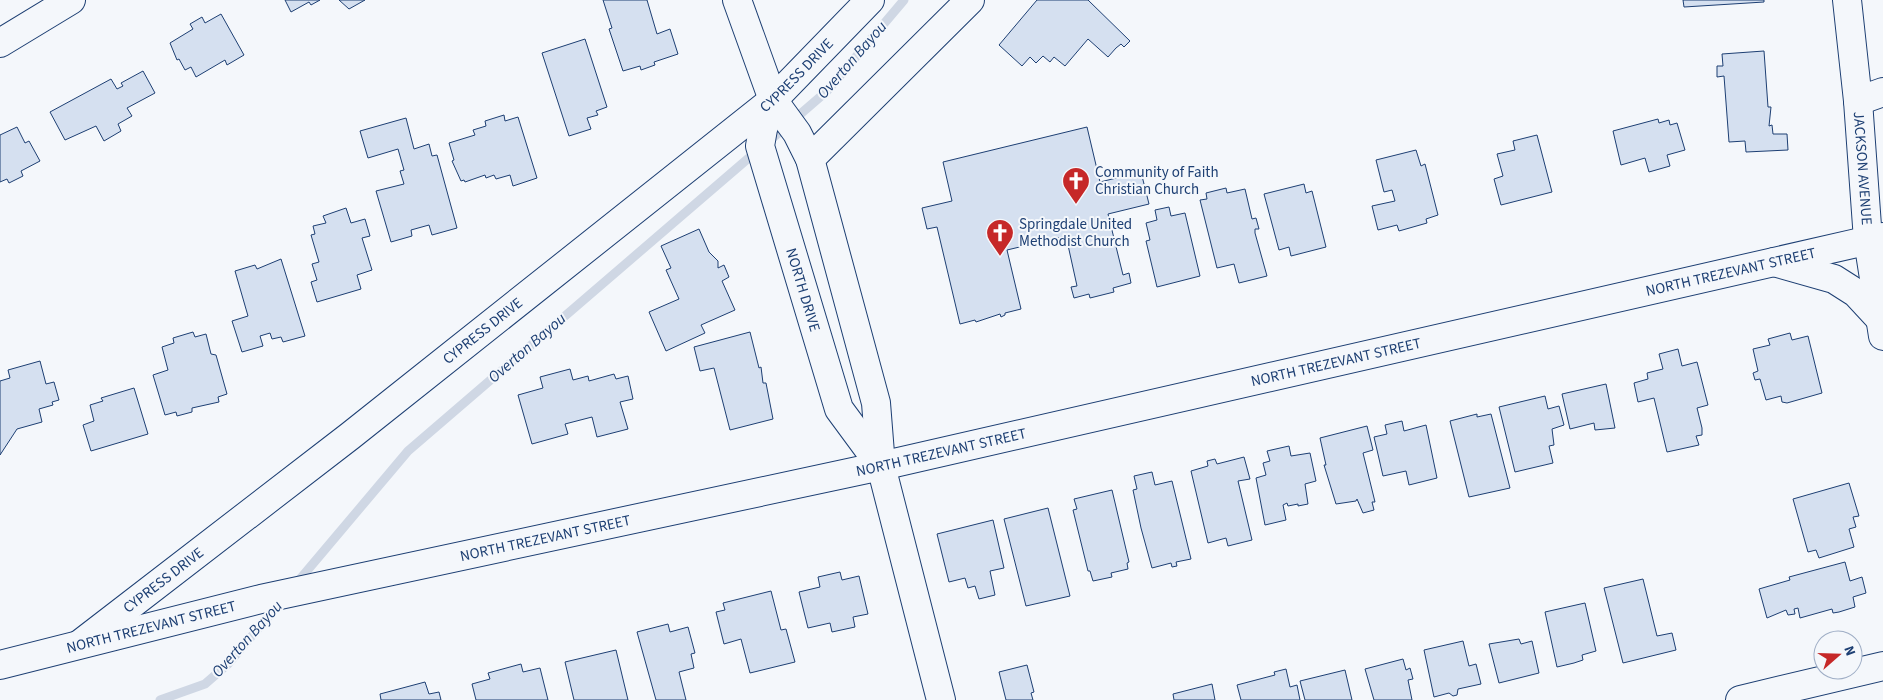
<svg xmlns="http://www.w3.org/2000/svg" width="1883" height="700" font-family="'Source Sans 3',sans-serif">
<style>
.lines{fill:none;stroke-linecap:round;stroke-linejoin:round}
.stream{stroke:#cfd7e4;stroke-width:9}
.building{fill:#d5e0f0;stroke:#1d3f73}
.minor-casing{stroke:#1d3f73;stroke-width:30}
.major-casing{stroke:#1d3f73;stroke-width:30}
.minor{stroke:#f4f7fb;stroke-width:28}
.major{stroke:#f4f7fb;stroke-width:28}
.labels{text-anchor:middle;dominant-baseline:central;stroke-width:4;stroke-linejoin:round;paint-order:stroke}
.street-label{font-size:15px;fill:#1d3f73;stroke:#f4f7fb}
.poi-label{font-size:15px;fill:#1d3f73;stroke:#f4f7fb;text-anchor:start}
.water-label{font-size:16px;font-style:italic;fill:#1d3f73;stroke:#f4f7fb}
</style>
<rect width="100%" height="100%" fill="#f4f7fb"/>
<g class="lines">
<g class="stream">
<path d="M768 142 827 91 904 0"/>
<path d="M295 585 408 451 758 150"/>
<path d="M160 700 205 684 228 664 280 603"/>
</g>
</g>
<g class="building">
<path d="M285 0H320L311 5 309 2 291 12Z"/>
<path d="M339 0H365L349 9Z"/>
<path d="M603 0H647L657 34 670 29 678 54 654 62 655 65 641 70 640 66 623 71 609 29 612 28Z"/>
<path d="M1037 0H1088L1130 41 1124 47 1121 44 1116 48 1108 57 1088 39 1065 66 1054 57 1050 62 1043 56 1036 63 1030 57 1022 66 999 45Z"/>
<path d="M1683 0H1764V2L1684 7Z"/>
<path d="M221 14 244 55 227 65 225 60 196 77 191 67 185 70 179 59 177 60 170 43 193 29 190 24 202 17 205 23Z"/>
<path d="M585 39 607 107 596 111 598 115 587 118 591 129 569 136 542 53Z"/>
<path d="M1764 51 1768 107H1771L1769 126 1772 125 1773 134H1787L1788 150 1746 152 1745 141 1729 142 1724 76 1717 77V66H1723L1722 54Z"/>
<path d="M143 71 155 93 127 108 132 116 118 124 121 131 104 141 96 126 65 140 50 112 111 79 117 89 123 86 121 83Z"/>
<path d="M504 115 505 121 518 117 537 178 513 186 510 175 496 179 494 175 486 178 485 175 465 182 464 180 461 181 452 161 454 160 449 143 475 135 473 130 486 126 485 121Z"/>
<path d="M406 118 414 149 429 144 432 156 437 155 457 228 432 235 429 225 411 230 412 236 391 242 376 191 404 184 400 171 404 170 398 149 368 158 360 131Z"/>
<path d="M1658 119 1659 123 1669 120 1670 125 1677 123 1685 150 1667 155 1670 166 1649 172 1645 158 1621 165 1613 131Z"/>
<path d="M17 127 25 143 29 141 40 161 21 171 23 176 9 183 7 179 0 182V135Z"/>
<path d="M1087 127 1100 182 1141 172 1149 204 1108 214 1123 275 1129 273 1131 283 1113 288 1114 292 1090 298 1089 294 1074 298 1071 287 1077 286 1066 236 1007 250 1021 309 1005 313V315L1001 317 1000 314 976 322 975 320 960 324 937 227 927 229 922 208 952 201 943 162Z"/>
<path d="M1537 135 1552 192 1501 205 1494 179 1503 176 1497 154 1515 150 1513 141Z"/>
<path d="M1416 150 1421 166 1425 164 1438 215 1426 219 1427 223 1399 231 1397 225 1378 230 1372 206 1395 201 1392 190 1384 192 1376 160Z"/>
<path d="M1304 184 1306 193 1312 191 1326 247 1291 256 1289 247 1279 250 1264 194Z"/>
<path d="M1226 188 1227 193 1245 189 1252 219 1256 218 1259 229H1255V233L1267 276 1239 283 1234 264 1217 268 1200 200 1207 199 1206 193Z"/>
<path d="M1169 207 1171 216 1185 213 1200 276 1157 287 1146 241 1150 240 1146 223 1157 220 1155 210Z"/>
<path d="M346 208 351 223 365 219 370 236 362 238 372 270 357 275 361 289 317 302 311 282 317 280 312 264 319 262 311 235 315 234 313 226 326 223 323 216Z"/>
<path d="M699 229 709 252 718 261V268L724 265 729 277 722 281 735 310 701 325 705 333 666 351 649 312 679 299 666 270 671 268 661 246Z"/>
<path d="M281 259 305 336 283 342 281 337 272 339 270 333 260 336 263 346 242 352 232 321 248 316 235 271 255 265 257 269Z"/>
<path d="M193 332 195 337 206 334 211 354 216 355 227 394 218 397 219 402 192 408V412L177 416 176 412 165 415 153 375 168 370 162 347 174 343 173 338Z"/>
<path d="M750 332 759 368 761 367 763 383H766L773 419 730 430 714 368 700 371 694 347Z"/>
<path d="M1790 333 1792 340 1808 336 1822 393 1787 403 1782 402 1781 396 1766 400 1760 379 1755 380 1753 373 1758 371 1753 349 1770 345 1768 339Z"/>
<path d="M1678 349 1682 366 1697 362 1708 405 1697 408 1702 428V435L1696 436 1699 445 1667 452 1654 398 1638 402 1634 383 1648 379 1647 373 1663 369 1659 354Z"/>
<path d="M40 361 46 384 54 382 59 400 52 402 53 405 39 409 42 422 17 429 0 455V381L10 378 8 370Z"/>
<path d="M570 369 573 380 588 376 589 381 614 374 616 379 628 376 633 399 620 402 628 429 597 437 592 417 565 424 568 434 532 444 518 395 543 388 540 377Z"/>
<path d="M1606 384 1615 428 1595 430 1594 423 1570 429 1562 394Z"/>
<path d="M134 388 148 434 91 451 83 425 94 421 90 405 103 401 101 398Z"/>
<path d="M1545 396 1548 409 1559 406 1564 425 1552 429 1554 445 1549 446 1553 463 1515 472 1499 407Z"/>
<path d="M1477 414V417L1491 414 1510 488 1469 497 1450 421Z"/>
<path d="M1402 421 1404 431 1426 425 1437 478 1409 485 1406 471 1383 476 1374 437 1387 434 1385 425Z"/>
<path d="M1367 426 1373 450 1363 453 1375 502H1372L1374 510 1363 513 1357 499 1356 501 1336 504 1324 465H1326L1320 438Z"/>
<path d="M1289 446 1291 456 1310 453 1316 481 1305 484 1308 504 1298 506V504L1288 506 1287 503 1283 505 1286 520 1265 525 1256 478 1266 475 1263 463 1270 461 1267 451Z"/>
<path d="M1244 457 1250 479 1238 481 1252 540 1228 546 1226 538 1208 543 1191 471 1208 466 1207 461 1215 459 1217 464Z"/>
<path d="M1152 472 1155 485 1172 481 1191 559 1176 562 1177 566 1172 567 1171 563 1152 568 1141 528 1133 490 1137 489 1134 476Z"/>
<path d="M1849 483 1859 516 1853 517 1856 527 1849 529 1854 547 1819 558 1816 550 1808 552 1793 499Z"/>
<path d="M1112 490 1129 562 1127 563 1128 569 1111 573 1112 577 1093 581 1090 571H1088L1073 510 1077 509 1074 499Z"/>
<path d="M1048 508 1070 596 1026 606 1004 519Z"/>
<path d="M993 520 1004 568 990 571 995 595 979 599 975 586 968 588 965 578 949 582 937 534Z"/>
<path d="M1845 562 1850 581 1862 577 1866 593 1853 597 1855 607 1839 612 1833 613 1832 609 1800 618 1798 608 1794 609 1795 614 1788 615 1786 610 1767 618 1759 589 1790 580 1789 577Z"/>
<path d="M840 572 842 580 859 576 868 614 853 617 855 627 832 632 830 623 808 628 799 592 820 587 818 577Z"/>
<path d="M1643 579 1657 636 1672 633 1676 650 1623 663 1604 588Z"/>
<path d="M771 591 781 630 786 629 795 662 750 673 741 639 724 644 716 612 725 610 723 603Z"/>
<path d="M1585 603 1596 651 1582 655 1583 660 1574 663 1557 667 1545 612Z"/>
<path d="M668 624 670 632 688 627 695 653 691 654 694 668 679 672 686 700H656L637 632Z"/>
<path d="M1519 639 1521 644 1532 641 1539 673 1499 683 1489 644Z"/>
<path d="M1463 641 1469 666 1476 664 1481 684 1458 689 1457 695 1453 696 1449 693 1434 697 1424 650Z"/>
<path d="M616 650 628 700H574L565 662Z"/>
<path d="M1403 659 1406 670 1410 668 1413 679 1408 680 1412 700H1374L1365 669Z"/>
<path d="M521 664 523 672 540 668 548 700H476L472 684 490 679 488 673Z"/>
<path d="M1027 665 1034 692 1031 693 1033 700H1006L999 672Z"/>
<path d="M1286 669 1290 687 1297 685 1300 700H1241L1237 685 1275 675 1274 672Z"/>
<path d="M1345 670 1352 700H1305L1300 681Z"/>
<path d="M425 682 429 694 439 692 441 700H381L380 694Z"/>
<path d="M1212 684 1215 700H1174L1173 694Z"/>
</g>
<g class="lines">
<defs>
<g id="minor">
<path d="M737 0 773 100 797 133 810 159 876 403 881 466 941 700"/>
<path d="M0 43 71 0"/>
<path id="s1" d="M773 100 763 129 760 146 839 409 881 466"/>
<path d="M1858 101 1883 92"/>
<path d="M810 159 970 0"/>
<path id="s2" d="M80 644 350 436 773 100 870 0"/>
<path d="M1740 700 1883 666"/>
</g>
<g id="major">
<path id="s3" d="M1847 0 1858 101 1868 240 1883 336"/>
<path d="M1774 262 1834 279 1856 293 1881 320"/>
<path id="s4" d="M0 665 261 599 881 466 1883 237"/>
</g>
</defs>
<use href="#minor" class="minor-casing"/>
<use href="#major" class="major-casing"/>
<use href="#minor" class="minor"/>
<use href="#major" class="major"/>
</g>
<defs>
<symbol id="church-pin" viewBox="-11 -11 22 30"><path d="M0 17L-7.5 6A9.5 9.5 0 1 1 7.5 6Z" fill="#c62828" stroke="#f4f7fb"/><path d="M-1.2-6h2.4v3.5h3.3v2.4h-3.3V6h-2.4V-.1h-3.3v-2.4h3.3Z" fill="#fff"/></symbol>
</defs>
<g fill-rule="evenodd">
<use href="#church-pin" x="1060" y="165" width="32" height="43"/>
<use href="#church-pin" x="984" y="217" width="32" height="43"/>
</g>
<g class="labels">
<g class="street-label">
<text stroke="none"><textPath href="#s2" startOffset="915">CYPRESS DRIVE</textPath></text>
<text stroke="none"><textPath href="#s3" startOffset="169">JACKSON AVENUE</textPath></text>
<text stroke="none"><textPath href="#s4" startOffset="1775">NORTH TREZEVANT STREET</textPath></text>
<text stroke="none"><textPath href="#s1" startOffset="198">NORTH DRIVE</textPath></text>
<text stroke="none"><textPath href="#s2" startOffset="510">CYPRESS DRIVE</textPath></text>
<text stroke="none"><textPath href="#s4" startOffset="1370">NORTH TREZEVANT STREET</textPath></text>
<text stroke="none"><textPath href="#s4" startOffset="965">NORTH TREZEVANT STREET</textPath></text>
<text stroke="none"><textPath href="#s4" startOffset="560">NORTH TREZEVANT STREET</textPath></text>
<text stroke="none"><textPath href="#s2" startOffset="105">CYPRESS DRIVE</textPath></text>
<text stroke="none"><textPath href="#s4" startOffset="156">NORTH TREZEVANT STREET</textPath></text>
</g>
<g class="poi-label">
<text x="1095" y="172">Community of Faith<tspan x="1095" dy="17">Christian Church</tspan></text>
<text x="1019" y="224">Springdale United<tspan x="1019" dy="17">Methodist Church</tspan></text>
</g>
<g class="water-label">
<text transform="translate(852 60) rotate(-49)">Overton Bayou</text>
<text transform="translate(527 348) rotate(-41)">Overton Bayou</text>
<text transform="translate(247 639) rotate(-48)">Overton Bayou</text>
</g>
</g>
<g transform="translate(1838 655) rotate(70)"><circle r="24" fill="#f4f7fb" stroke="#9eadc5"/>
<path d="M0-4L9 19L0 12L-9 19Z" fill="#c62828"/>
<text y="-8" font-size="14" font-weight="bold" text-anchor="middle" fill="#1d3f73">N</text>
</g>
</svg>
